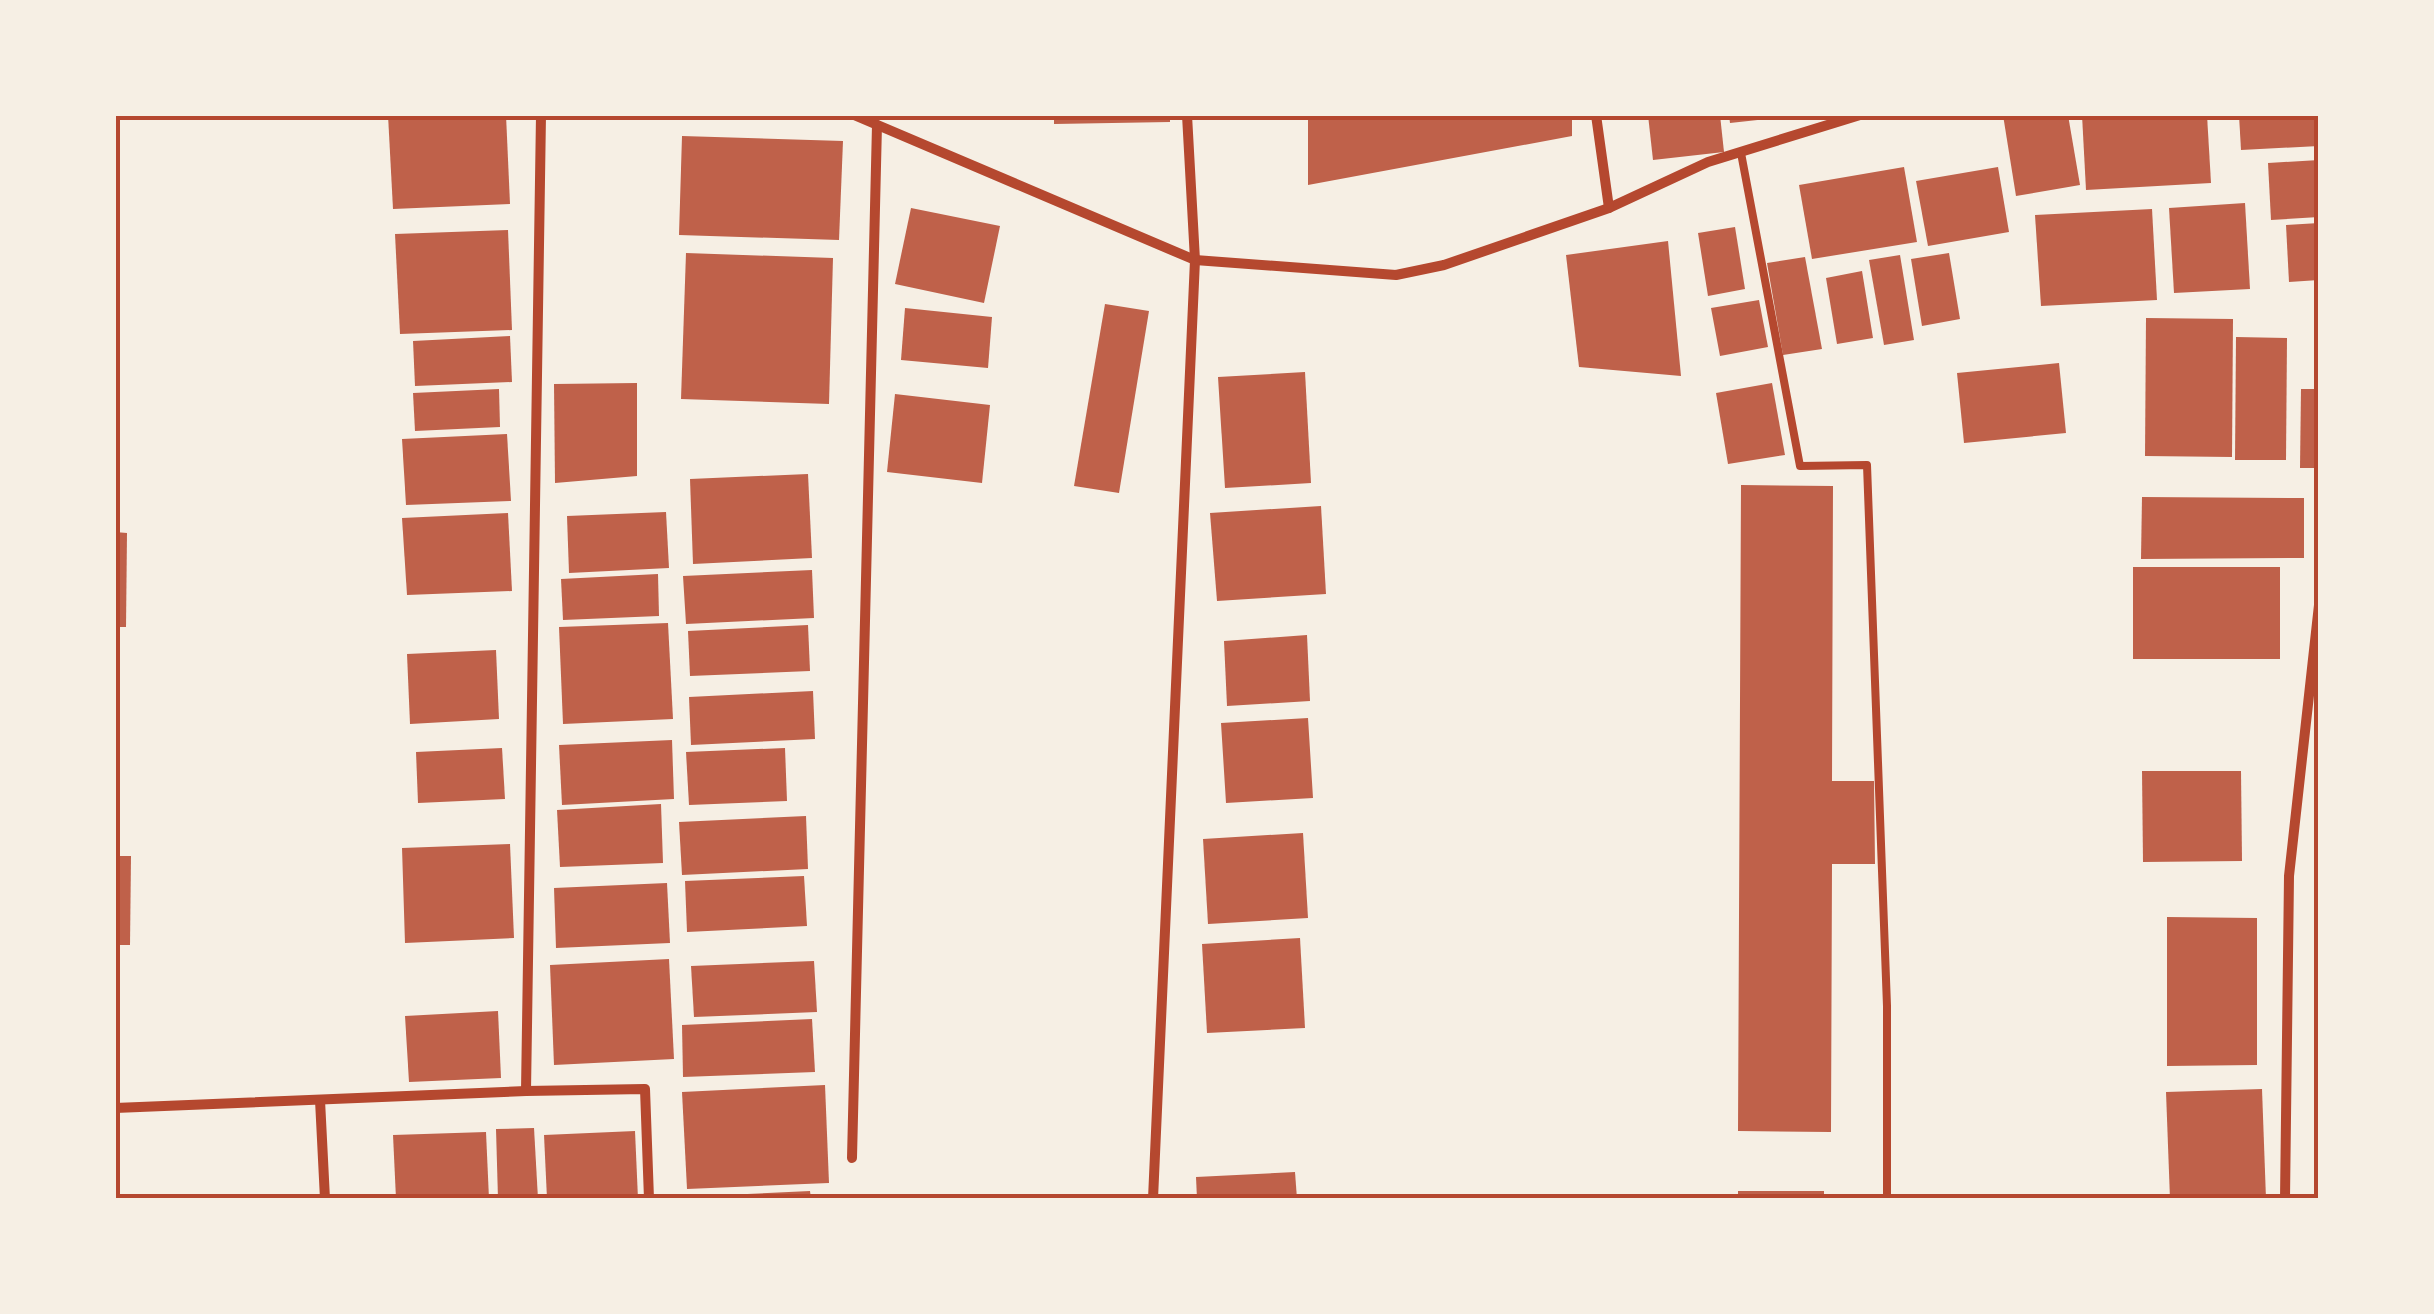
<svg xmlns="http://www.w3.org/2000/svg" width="2434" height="1314" font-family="Helvetica,sans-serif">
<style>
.building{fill:#bf614a}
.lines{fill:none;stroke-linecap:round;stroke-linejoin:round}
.service{stroke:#b5482f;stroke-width:8}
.minor{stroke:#b5482f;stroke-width:10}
.neatline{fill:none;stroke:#b5482f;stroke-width:4}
</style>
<rect width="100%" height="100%" fill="#f6efe4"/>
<g class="building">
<path d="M388 115H506L510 204 393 209Z"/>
<path d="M1054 115H1170V122L1054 124Z"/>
<path d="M1308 115H1572V136L1308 185Z"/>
<path d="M1648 115H1720L1724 152 1653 160Z"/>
<path d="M1729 115H1776V118L1730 123Z"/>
<path d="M2003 115H2068L2080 185 2016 196Z"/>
<path d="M2082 115H2207L2211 183 2086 190Z"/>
<path d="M2239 115H2319V146L2241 150Z"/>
<path d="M682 136 843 141 839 240 679 235Z"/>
<path d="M2319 160V217L2271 220 2268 163Z"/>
<path d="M1904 167 1917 242 1812 259 1799 185Z"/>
<path d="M1998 167 2009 232 1928 246 1916 181Z"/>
<path d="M2245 203 2250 289 2174 293 2169 208Z"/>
<path d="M911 208 1000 226 984 303 895 284Z"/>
<path d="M2152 209 2157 300 2041 306 2035 215Z"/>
<path d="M2319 223V280L2289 282 2286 225Z"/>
<path d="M1735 227 1745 289 1708 296 1698 233Z"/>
<path d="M508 230 512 330 400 334 395 234Z"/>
<path d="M1668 241 1681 376 1579 367 1566 255Z"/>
<path d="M686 253 833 258 829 404 681 399Z"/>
<path d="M1949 253 1960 319 1922 326 1911 259Z"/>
<path d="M1900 255 1914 340 1884 345 1869 260Z"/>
<path d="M1805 257 1822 349 1783 355 1767 263Z"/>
<path d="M1862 271 1873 338 1837 344 1826 278Z"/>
<path d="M1759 300 1768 347 1720 356 1711 308Z"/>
<path d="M1105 304 1149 311 1119 493 1074 486Z"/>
<path d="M905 308 992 317 988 368 901 360Z"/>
<path d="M2146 318 2233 319 2232 457 2145 456Z"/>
<path d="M510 336 512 382 415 386 413 341Z"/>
<path d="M2236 337 2287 338 2286 460H2235Z"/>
<path d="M2059 363 2066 433 1964 443 1957 373Z"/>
<path d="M1305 372 1311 483 1225 488 1218 377Z"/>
<path d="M637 383V476L555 483 554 384Z"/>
<path d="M1772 383 1785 455 1728 464 1716 393Z"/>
<path d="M499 389 500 427 415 431 413 393Z"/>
<path d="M2301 389H2319V468H2300Z"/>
<path d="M895 394 990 405 982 483 887 472Z"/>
<path d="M507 434 511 501 406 505 402 439Z"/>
<path d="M808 474 812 558 693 564 690 479Z"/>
<path d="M1741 485 1833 486 1832 781H1874L1875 864H1832L1831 1132 1738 1131Z"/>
<path d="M2142 497 2304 498V558L2141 559Z"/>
<path d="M1321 506 1326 594 1217 601 1210 513Z"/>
<path d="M666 512 669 568 569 573 567 516Z"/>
<path d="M508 513 512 591 407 595 402 518Z"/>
<path d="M115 532 127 533 126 627H115Z"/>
<rect x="2133" y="567" width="147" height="92"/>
<path d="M812 570 814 618 686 624 683 576Z"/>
<path d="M658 574 659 616 563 620 561 579Z"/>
<path d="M668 623 673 719 563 724 559 627Z"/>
<path d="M808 625 810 671 690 676 688 631Z"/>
<path d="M1307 635 1310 701 1227 706 1224 641Z"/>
<path d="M496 650 499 719 410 724 407 654Z"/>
<path d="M813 691 815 739 691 745 689 697Z"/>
<path d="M1308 718 1313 798 1226 803 1221 723Z"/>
<path d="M672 740 674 799 562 805 559 745Z"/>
<path d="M502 748 505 799 418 803 416 752Z"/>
<path d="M785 748 787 801 689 805 686 752Z"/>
<path d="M2142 771H2241L2242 861 2143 862Z"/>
<path d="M661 804 663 863 560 867 557 810Z"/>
<path d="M806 816 808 869 682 875 679 822Z"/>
<path d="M1303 833 1308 918 1208 924 1203 839Z"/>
<path d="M510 844 514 938 405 943 402 848Z"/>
<path d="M115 856H131L130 945H115Z"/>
<path d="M804 876 807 926 687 932 685 881Z"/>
<path d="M667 883 670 943 556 948 554 888Z"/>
<path d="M2167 917 2257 918V1065L2167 1066Z"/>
<path d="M1300 938 1305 1028 1207 1033 1202 944Z"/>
<path d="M669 959 674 1059 554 1065 550 965Z"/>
<path d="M814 961 817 1012 694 1017 691 966Z"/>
<path d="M498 1011 501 1078 409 1082 405 1016Z"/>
<path d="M812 1019 815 1072 683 1077 682 1025Z"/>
<path d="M825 1085 829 1183 687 1189 682 1092Z"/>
<path d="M2262 1089 2266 1199H2170L2166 1092Z"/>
<path d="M534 1128 538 1199H498L496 1129Z"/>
<path d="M635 1131 638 1199H547L544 1135Z"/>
<path d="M486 1132 489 1199H396L393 1135Z"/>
<path d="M1295 1172 1297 1199H1197L1196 1177Z"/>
<path d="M810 1191 811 1199H703V1196Z"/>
<rect x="1738" y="1191" width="86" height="8"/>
</g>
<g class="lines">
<path class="service" d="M1741 153 1800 466 1867 465 1887 1006V1199"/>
<g class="minor">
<path d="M854 115 1195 260 1396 275 1444 265 1609 208 1708 162 1860 115"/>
<path d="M1596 115 1609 208"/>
<path d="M526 1091 541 115"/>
<path d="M320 1100 325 1199"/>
<path d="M115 1108 526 1091 645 1089 649 1199"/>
<path d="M852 1158 877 125"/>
<path d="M1153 1199 1195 260 1187 115"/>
<path d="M2285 1199 2289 876 2319 605"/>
</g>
</g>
<rect width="2434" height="1314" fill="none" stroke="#f6efe4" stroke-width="235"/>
<rect x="118" y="118" width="2198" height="1078" class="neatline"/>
</svg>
